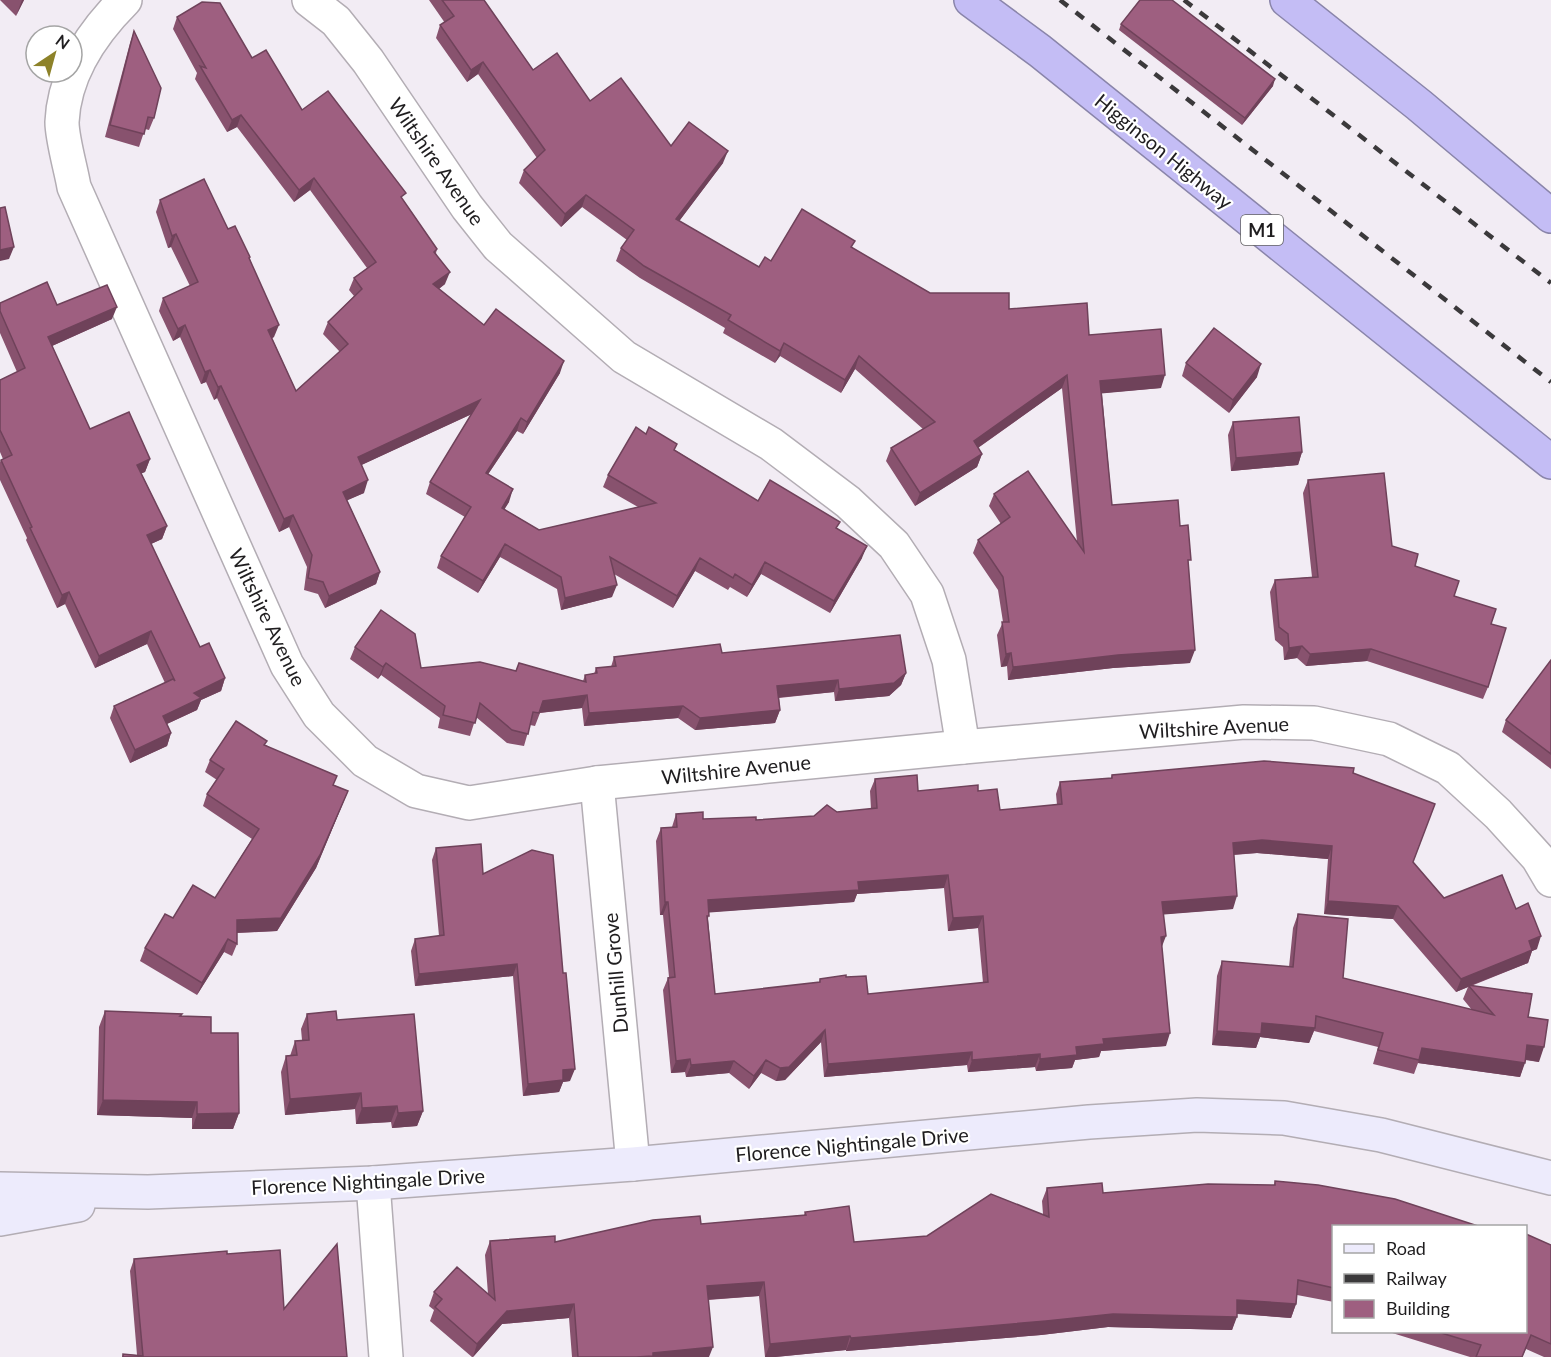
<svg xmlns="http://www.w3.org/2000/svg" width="1551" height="1357" font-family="Lato,sans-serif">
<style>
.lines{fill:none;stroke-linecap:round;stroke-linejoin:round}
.street-casing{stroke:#b3adb4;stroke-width:36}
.secondary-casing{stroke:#b3adb4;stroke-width:36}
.highway-casing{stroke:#8a85aa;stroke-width:36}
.street{stroke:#fff;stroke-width:33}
.secondary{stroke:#edebfc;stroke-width:33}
.highway{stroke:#c4bdf5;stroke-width:33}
.rail{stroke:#3b393b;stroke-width:4.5;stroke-dasharray:10 10;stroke-linecap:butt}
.wall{fill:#88526e;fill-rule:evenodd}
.shaded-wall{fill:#6f425a}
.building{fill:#9e5f80;stroke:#6f425a;stroke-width:1.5;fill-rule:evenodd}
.labels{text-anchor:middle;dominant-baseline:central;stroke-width:4.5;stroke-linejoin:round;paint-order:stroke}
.shield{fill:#fff;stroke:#626162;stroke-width:1.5}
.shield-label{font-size:18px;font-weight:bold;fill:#1f1d1f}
.street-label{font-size:20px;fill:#1f1d1f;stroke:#fff}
</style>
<rect width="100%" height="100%" fill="#f2ecf4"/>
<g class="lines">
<defs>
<g id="street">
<path d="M125 0C92 33 64 75 62 122 62 139 71 169 74 187L287 665 319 715 365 761 416 791 469 803 597 783 963 747 1244 722 1314 723 1389 739 1448 768 1498 814 1538 858 1551 880"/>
<path d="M309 0 336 21 368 61 467 207 498 246 624 357 771 444 848 502 894 545 927 594 949 660 963 747"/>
<path d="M597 783 633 1164"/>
<path d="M373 1183 386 1357"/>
</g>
<g id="secondary">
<path d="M0 1189 148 1192 373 1183 633 1164 1089 1122 1197 1115 1284 1118 1381 1135 1551 1178"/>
<path d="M0 1219 78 1205"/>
</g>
<g id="highway">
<path d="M971 0 1040 51 1551 462"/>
<path d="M1287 0 1419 105 1551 216"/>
</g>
</defs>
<use href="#street" class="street-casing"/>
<use href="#secondary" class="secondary-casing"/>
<use href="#highway" class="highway-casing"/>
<use href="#street" class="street"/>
<use href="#secondary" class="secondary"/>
<use href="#highway" class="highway"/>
<g class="rail">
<path d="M1060 0 1551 382"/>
<path d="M1184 0 1551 283"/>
</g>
</g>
<g class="wall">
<path d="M0 0H24L16 16Z"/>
<path d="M429 0H484L533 70 671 146 723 163 679 221 759 267 771 261 852 248 930 293 1009 309 1089 335 1161 388 1102 393 1112 505 1180 526 1189 567 1190 663 1113 668 1008 680 1007 666 1001 667 997 635 1003 622 998 590 973 553 978 540 1001 524 989 506 994 494 1077 542 1062 388 978 448 982 454 977 467 915 506 886 461 891 448 923 429 855 369 841 393 780 356 775 363 723 333 725 328 640 278 616 261 621 248 627 240 582 207 561 227 519 183 524 170 537 158 478 74 467 82 436 38 440 25 445 23Z"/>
<path d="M177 17 252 58 302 110 404 201 437 249 436 253 445 284 439 289 484 325 560 373 523 434 517 431 488 474 509 502 504 509 539 530 638 507 603 487 608 475 675 450 758 501 838 529 862 558 830 613 761 574 747 597 730 587 728 590 695 571 673 608 614 574 612 597 561 610 557 589 500 557 478 593 437 568 441 556 465 517 426 494 430 482 472 414 361 465 364 493 347 500 380 572 376 584 325 608 318 594 304 590 307 567 289 527 279 532 217 398 214 400 206 382 201 384 180 337 173 341 159 311 163 298 190 286 171 247 168 248 156 212 160 200 228 229 250 259 274 337 272 338 296 391 340 352 323 334 328 322 354 296 349 290 354 278 367 268 310 190 294 202 237 127 227 132 195 79 197 73 173 29Z"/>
<path d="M1121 24 1273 86 1242 125 1119 30Z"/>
<path d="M134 31 154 118 149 130 145 129 139 147 105 137 130 43Z"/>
<path d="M0 303 57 305 112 319 52 346 90 429 150 459 145 472 141 473 167 526 162 539 151 544 200 647 225 678 221 691 201 700 197 710 167 724 171 733 167 746 130 763 110 718 114 706 165 683 147 644 95 668 65 604 57 608 26 540 27 538 0 480V462L1 460 3 459 0 452V380L17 372 0 333Z"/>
<path d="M1186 363 1257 377 1229 413 1182 376Z"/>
<path d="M1233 422 1302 452 1298 465 1231 471 1228 435Z"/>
<path d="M1308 480 1392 546 1415 566 1491 624 1488 687 1483 699 1367 661 1306 666 1297 658 1284 660 1283 647 1275 640 1270 592 1275 580 1312 577 1303 493Z"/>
<path d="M355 647 421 668 516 671 519 663 583 681 585 675 594 674 596 668 611 667 614 657 722 653 906 673 901 685 889 696 835 701 834 692 779 698 780 710 775 723 695 730 678 718 584 726 582 708 540 713 535 726 530 725 524 746 507 743 476 717 470 736 438 728 440 718 381 675 378 679 350 659Z"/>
<path d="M1551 660V769L1502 732 1506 720Z"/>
<path d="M266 745 334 785 348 791 316 868 277 931 237 933V944L232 956 224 952 197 995 140 961 145 948 173 918 215 898 252 839 203 806 207 794 217 780 205 772 210 760Z"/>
<path d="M1353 773 1413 862 1444 898 1516 909 1537 949 1532 951 1528 963 1471 986 1528 1017 1539 1062 1525 1060 1520 1077 1418 1063 1414 1074 1373 1064 1378 1047 1314 1031 1309 1043 1260 1037 1256 1048 1212 1045 1217 976 1222 961 1289 967 1293 928 1298 914 1343 978 1472 1010 1463 999 1468 987 1456 992 1393 919 1324 914 1328 859 1257 853 1234 855 1233 909 1163 914 1162 947 1166 1046 1101 1051 1099 1057 1075 1060 1072 1068 1036 1071 1035 1067 968 1072 967 1065 824 1077 821 1042 785 1080 776 1081 761 1073 749 1089 729 1073 686 1077 685 1072 671 1073 663 990 668 978 669 977 663 915H660L656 841 661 828 672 827 676 814 703 819 756 820 814 816 837 812 871 809 870 791 875 779 918 791H978L1000 810 1057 805 1056 794 1060 782 1111 778 1112 775ZM944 888 948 931 978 928 983 983 868 994 846 977 820 979 819 983 715 994 708 919 709 912 854 902 857 894Z"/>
<path d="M436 848 483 874 570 1081 563 1082 559 1092 523 1096 513 976 415 986 411 951 415 939 439 936 432 860Z"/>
<path d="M105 1011 182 1014 181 1016 211 1033 239 1113 233 1129H192V1118L97 1115 99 1027Z"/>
<path d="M307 1014 337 1020 423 1111 417 1126 392 1128 391 1122 356 1124 355 1109 285 1115 281 1072 286 1056H290L295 1041 302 1040 301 1029Z"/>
<path d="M1275 1181 1334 1227V1302L1297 1295 1296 1304 1291 1318 1237 1314 1232 1330 1108 1327 1041 1335 846 1351V1350L775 1357H765L759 1296 708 1300 709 1357H572L569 1318 502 1324 473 1357H472L430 1321 434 1310 429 1306 434 1292 488 1294 485 1255 490 1241 555 1242 701 1224 804 1215 805 1212 854 1242 927 1236 1043 1214 1042 1201 1047 1188 1103 1193 1274 1185Z"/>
<path d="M1551 1245V1357H1544L1526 1349 1522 1357H1470L1389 1332H1526Z"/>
<path d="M227 1254 284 1309 347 1357H122L123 1354 137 1355 130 1271 134 1259Z"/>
</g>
<g class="shaded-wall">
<path d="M22 0H24L16 16Z"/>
<path d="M483 62 478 74 467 82 471 70Z"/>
<path d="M1275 79 1273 86 1242 125 1245 118Z"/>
<path d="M241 115 237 127 227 132 232 120Z"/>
<path d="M728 151 723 163 671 232 676 219Z"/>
<path d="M314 178 310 190 294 202 299 190Z"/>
<path d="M586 195 582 207 561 227 565 214Z"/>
<path d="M176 234 171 247 168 248 172 236Z"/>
<path d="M14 247 9 259 0 261V250Z"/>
<path d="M450 272 445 284 429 296 433 284Z"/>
<path d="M117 307 112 319 43 350 48 337Z"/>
<path d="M185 325 180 337 173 341 178 329Z"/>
<path d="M279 325 274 337 264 342 268 330Z"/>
<path d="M784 343 780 356 775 363 780 351Z"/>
<path d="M859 356 855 369 841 393 845 380Z"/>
<path d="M564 361 560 373 523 434 527 422Z"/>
<path d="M1261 364 1257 377 1229 413 1233 400Z"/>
<path d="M210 370 206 382 201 384 205 372Z"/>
<path d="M1067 375 1062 388 969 454 974 441Z"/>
<path d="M1165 375 1161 388 1096 394 1100 381Z"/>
<path d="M221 386 217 398 214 400 218 387Z"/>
<path d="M480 400 476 412 353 469 358 457Z"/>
<path d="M521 418 517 431 481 485 486 473Z"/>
<path d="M1302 452 1298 465 1231 471 1236 458Z"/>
<path d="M982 454 977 467 915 506 920 493Z"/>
<path d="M150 459 145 472 133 477 137 465Z"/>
<path d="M368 480 364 493 339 504 343 492Z"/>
<path d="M513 489 509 502 498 520 502 508Z"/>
<path d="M293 515 289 527 279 532 284 519Z"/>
<path d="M167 526 162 539 142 548 147 535Z"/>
<path d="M505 544 500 557 478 593 483 581Z"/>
<path d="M867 546 862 558 830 613 834 601Z"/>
<path d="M700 558 695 571 673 608 677 596Z"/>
<path d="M765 562 761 574 747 597 752 585Z"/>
<path d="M380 572 376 584 325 608 329 596Z"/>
<path d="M617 585 612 597 561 610 565 598Z"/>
<path d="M69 592 65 604 57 608 62 595Z"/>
<path d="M151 631 147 644 95 668 99 656Z"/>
<path d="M1302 646 1297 658 1284 660 1289 648Z"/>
<path d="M1371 649 1367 661 1306 666 1310 654Z"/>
<path d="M1195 650 1190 663 1113 668 1008 680 1013 667 1118 655Z"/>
<path d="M1011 653 1007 666 1001 667 1006 654Z"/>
<path d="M386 663 381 675 378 679 383 667Z"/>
<path d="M906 673 901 685 889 696 835 701 839 689Z"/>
<path d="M225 678 221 691 201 700 197 710 158 728 163 716 194 693Z"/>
<path d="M838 680 834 692 773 698 777 686Z"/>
<path d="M587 695 582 708 538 713 543 701Z"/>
<path d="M683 706 678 718 584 726 589 713Z"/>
<path d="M780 710 775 723 695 730 700 718Z"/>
<path d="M171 733 167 746 130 763 135 750Z"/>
<path d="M348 791 316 868 277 931 232 933 237 920Z"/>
<path d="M1262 840 1332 846 1328 859 1257 853 1228 855 1233 843Z"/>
<path d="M948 875 944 888 857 894 854 902 703 913 708 900 858 882Z"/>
<path d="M1237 896 1233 909 1158 915 1162 902Z"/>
<path d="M1328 901 1398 906 1393 919 1324 914Z"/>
<path d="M665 902H668L663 915H660Z"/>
<path d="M983 916 978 928 948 931 953 918Z"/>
<path d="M1166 936 1161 949V937Z"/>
<path d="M1541 936 1537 949 1532 951 1528 963 1469 986 1468 985V987L1456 992 1461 979 1529 941Z"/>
<path d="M228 939 224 952 197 995 202 983Z"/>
<path d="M517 964 513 976 415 986 419 974Z"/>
<path d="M1262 1023 1315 1028 1309 1043 1260 1037 1256 1048 1212 1045 1217 1031Z"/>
<path d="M825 1030 821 1042 785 1080 776 1081 780 1068Z"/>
<path d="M1170 1033 1166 1046 1101 1051 1099 1057 1075 1060 1072 1068 1036 1071 1040 1059 1103 1039Z"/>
<path d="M1527 1045 1544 1047 1539 1062 1522 1059Z"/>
<path d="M1422 1048 1525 1063 1520 1077 1418 1063Z"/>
<path d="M972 1052 967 1065 824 1077 828 1064Z"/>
<path d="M1040 1054 1035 1067 968 1072 972 1060Z"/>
<path d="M690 1059 685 1072 671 1073 676 1061Z"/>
<path d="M766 1060 761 1073 749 1089 754 1076Z"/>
<path d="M734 1061 729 1073 686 1077 691 1065Z"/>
<path d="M575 1069 570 1081 563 1082 559 1092 523 1096 528 1084 563 1070Z"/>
<path d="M361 1093 355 1109 285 1115 290 1099Z"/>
<path d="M103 1100 197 1102 192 1118 97 1115Z"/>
<path d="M397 1106 391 1122 356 1124 362 1108Z"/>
<path d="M423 1111 417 1126 392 1128 398 1113Z"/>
<path d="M239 1113 233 1129H192L197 1114Z"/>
<path d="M764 1282 759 1296 702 1300 707 1286Z"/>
<path d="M1237 1300 1296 1304 1291 1318 1232 1313Z"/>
<path d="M574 1304 569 1318 502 1324 473 1357 477 1344 507 1311Z"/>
<path d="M1113 1314 1237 1317 1232 1330 1108 1327 1041 1335 846 1351 851 1338Z"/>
<path d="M850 1336 846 1350 775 1357H765L770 1344Z"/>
<path d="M713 1347 709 1357H636L653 1353Z"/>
</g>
<g class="building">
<path d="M442 0H484L533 70 557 53 590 101 621 78 671 146 689 122 728 151 676 219 759 267 765 257 771 261 802 209 855 241 851 247 930 293H1009V309L1087 303 1089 335 1161 329 1165 375 1100 381 1112 505 1178 500 1180 526 1188 525 1191 560H1188L1195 650 1118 655 1013 667 1011 653 1006 654 1002 622H1009L1003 577 978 540 1010 517 994 494 1028 471 1084 552 1067 375 974 441 982 454 920 493 891 448 935 422 859 356 845 380 784 343 780 351 728 320 731 315 644 266 621 248 634 230 586 195 565 214 524 170 545 150 483 62 471 70 440 25 454 16Z"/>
<path d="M1140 0H1172L1275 79 1245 118 1121 24Z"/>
<path d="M202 2 220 3 252 58 266 50 302 110 328 91 406 193 401 197 437 249 434 252 450 272 433 284 484 325 496 309 564 361 527 422 521 418 486 473 513 489 502 508 539 530 656 503 608 475 636 427 646 434 649 427 677 444 674 450 758 501 770 480 840 522 836 528 867 546 834 601 765 562 752 585 735 574 733 578 700 558 677 596 610 557 617 585 565 598 561 577 505 544 483 581 441 556 471 507 430 482 480 400 358 457 368 480 343 492 380 572 329 596 323 582 308 578 312 555 293 515 284 519 221 386 218 387 210 370 205 372 185 325 178 329 163 298 198 282 176 234 172 236 160 200 204 179 228 229 235 226 250 257 249 258 279 325 268 330 296 391 348 344 328 322 362 289 354 278 376 262 314 178 299 190 241 115 232 120 200 66 206 68 177 17Z"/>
<path d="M134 31 161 88 154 118 148 117 144 134 110 125Z"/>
<path d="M5 207 14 247 0 250V208Z"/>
<path d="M47 282 57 305 107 285 117 307 48 337 90 429 129 412 150 459 137 465 167 526 147 535 200 647 209 643 225 678 194 693 201 698 163 716 171 733 135 750 114 706 173 679 175 681 151 631 99 656 69 592 62 595 30 528 32 527 1 460 12 455 0 430V380L25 368 0 311V303Z"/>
<path d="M1214 328 1261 364 1233 400 1186 363Z"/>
<path d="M1299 417 1302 452 1236 458 1233 422Z"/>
<path d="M1384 473 1392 546 1418 554 1415 566 1459 581 1454 596 1496 609 1491 624 1506 628 1488 687 1371 649 1310 654 1302 646 1289 648 1288 634 1279 627 1275 580 1318 577 1308 480Z"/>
<path d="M381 610 415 634 421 668 480 662 516 671 519 663 586 682 585 675 597 673 596 668 616 666 614 657 720 644 722 653 900 635 906 673 894 683 839 689 838 680 777 686 780 710 700 718 683 706 589 713 587 695 543 701 539 713 533 712 528 734 512 730 480 703 475 723 443 715 445 706 386 663 383 667 355 647Z"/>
<path d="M1551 660V754L1506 720Z"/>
<path d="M236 721 267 741 264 745 337 776 333 785 348 791 320 855 281 918 237 920V944L228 939 202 983 145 948 165 914 173 918 193 885 215 898 259 829 207 794 224 769 210 760Z"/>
<path d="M1264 761 1354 768 1353 773 1435 804 1413 862 1444 898 1502 875 1516 909 1528 903 1541 936 1529 941 1532 950 1461 979 1398 906 1328 901 1332 846 1262 840 1233 843 1237 896 1162 902 1166 936 1161 937 1170 1033 1103 1039 1104 1044 1076 1047 1077 1055 1040 1059V1054L972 1060V1052L828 1064 825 1030 789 1067 780 1068 766 1060 754 1076 734 1061 691 1065 690 1059 676 1061 668 978 675 977 668 902H665L661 828 677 827 676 814 703 812V819L756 817V820L814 816 827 805 837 812 877 808 875 779 917 775 918 791 978 785V791L997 789 1000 810 1062 804 1060 782 1112 778V775ZM948 875 953 918 983 916 988 982 868 994 866 976 846 977V975L820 979V982L715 994 707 916H709L708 900 859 890 858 882Z"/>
<path d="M481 844 483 874 532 850 553 855 563 973H566L575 1069 563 1070V1080L528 1084 517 964 419 974 415 939 444 935 436 848Z"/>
<path d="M1298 914 1348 919 1343 978 1494 1015 1468 985 1532 994 1528 1017 1548 1020 1544 1047 1527 1045 1525 1063 1422 1048 1419 1060 1378 1050 1383 1033 1316 1016 1315 1028 1262 1023 1261 1034 1217 1031 1222 961 1293 967Z"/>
<path d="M105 1011 182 1014 180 1016 211 1017V1033H238L239 1113 197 1114V1102L103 1100Z"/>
<path d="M336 1011 337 1020 414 1014 423 1111 398 1113 397 1106 362 1108 361 1093 290 1099 286 1056 297 1055 295 1041 309 1040 307 1014Z"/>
<path d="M1275 1181 1318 1185 1395 1199 1481 1227H1334V1288L1298 1280 1296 1304 1237 1300V1317L1113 1314 1046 1321 851 1338 850 1336 770 1344 764 1282 707 1286 713 1347 653 1353V1356L636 1357H578L574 1304 507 1311 477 1344 435 1307 442 1299 434 1292 457 1267 495 1300 490 1241 555 1236V1242L653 1220 700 1216 701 1224 806 1215 805 1212 849 1206 854 1242 927 1236 991 1194 1049 1217 1047 1188 1102 1183 1103 1193 1208 1184 1275 1185Z"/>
<path d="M1526 1234 1551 1245V1344L1531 1335 1522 1357H1476L1481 1345 1438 1332H1526Z"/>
<path d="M337 1244 347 1357H123V1354L143 1356 134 1259 227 1251V1254L280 1250 284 1309Z"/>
</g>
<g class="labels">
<rect class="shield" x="1241" y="215" width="42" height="30" rx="4.5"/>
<g class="shield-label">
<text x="1262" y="230">M1</text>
</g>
<g class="street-label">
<text transform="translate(1164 151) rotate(39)">Higginson Highway</text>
<text transform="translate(437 161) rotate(55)">Wiltshire Avenue</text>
<text transform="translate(268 617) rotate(64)">Wiltshire Avenue</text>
<text transform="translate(1214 727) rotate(-3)">Wiltshire Avenue</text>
<text transform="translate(736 769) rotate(-6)">Wiltshire Avenue</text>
<text transform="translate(615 973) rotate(-95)">Dunhill Grove</text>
<text transform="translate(852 1144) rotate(-5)">Florence Nightingale Drive</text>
<text transform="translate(368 1181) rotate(-3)">Florence Nightingale Drive</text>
</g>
</g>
<rect x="1332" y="1225" width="195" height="108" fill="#ffffff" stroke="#a5a5a5" stroke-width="1.5"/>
<rect x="1344" y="1244" width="30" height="9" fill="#edebfc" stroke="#a5a5a5" stroke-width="1.5"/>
<text x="1386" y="1255" font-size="18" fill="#1f1d1f">Road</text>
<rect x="1344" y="1274" width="30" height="9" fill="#3b393b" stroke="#a5a5a5" stroke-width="1.5"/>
<text x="1386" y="1285" font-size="18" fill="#1f1d1f">Railway</text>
<rect x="1344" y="1300" width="30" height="18" fill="#9e5f80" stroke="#a5a5a5" stroke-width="1.5"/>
<text x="1386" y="1315" font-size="18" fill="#1f1d1f">Building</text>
<g transform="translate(54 54) rotate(36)"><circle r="28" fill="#ffffff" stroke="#a5a5a5" stroke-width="1.5"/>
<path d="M0-4.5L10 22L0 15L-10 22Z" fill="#8d8229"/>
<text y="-9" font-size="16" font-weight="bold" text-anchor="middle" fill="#1f1d1f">N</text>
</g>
</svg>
